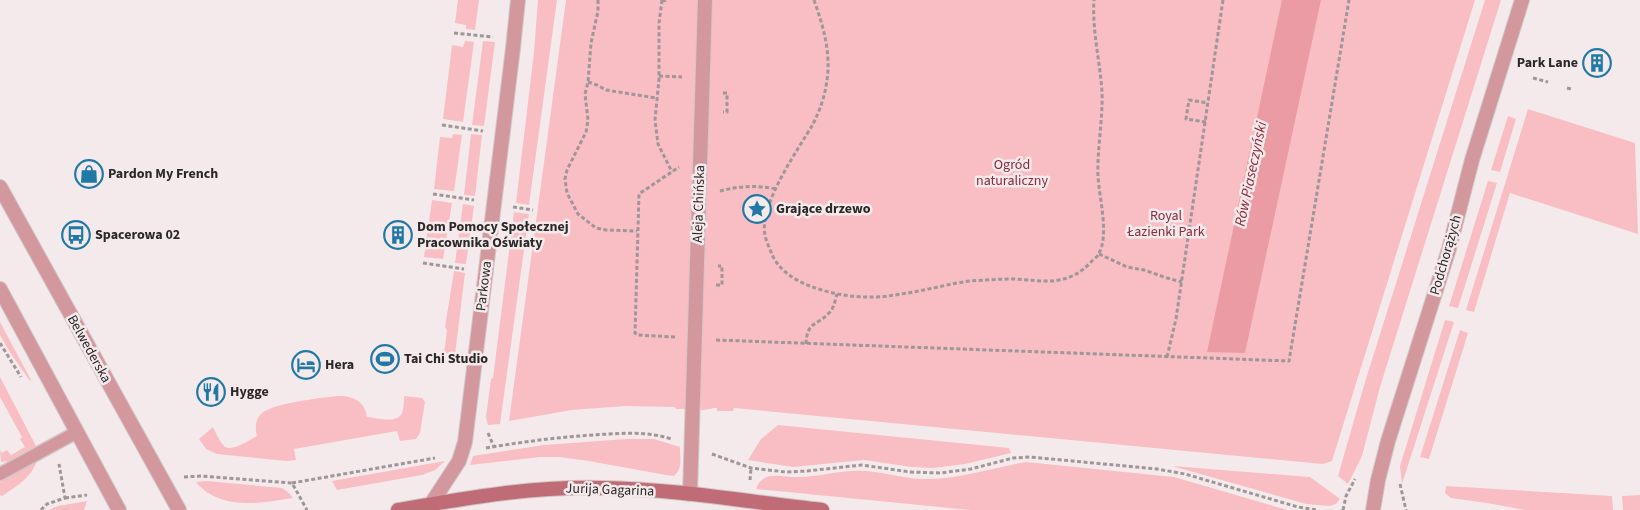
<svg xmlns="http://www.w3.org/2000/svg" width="1640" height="510" font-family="'Source Sans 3',sans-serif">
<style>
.green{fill:#f9bec3}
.water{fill:#eb9ba3}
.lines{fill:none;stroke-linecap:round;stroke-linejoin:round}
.service-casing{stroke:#d1c7c8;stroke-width:15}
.pedestrian-casing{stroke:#d1c7c8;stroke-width:16}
.minor-casing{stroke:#d1c7c8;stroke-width:16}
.tertiary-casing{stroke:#d1c7c8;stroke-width:16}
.secondary-casing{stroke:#d1c7c8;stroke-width:16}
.path{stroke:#9e9697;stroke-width:3;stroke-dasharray:4 2.5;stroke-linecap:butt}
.service{stroke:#d2989d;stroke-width:12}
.pedestrian{stroke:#d2989d;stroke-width:14}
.minor{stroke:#d2989d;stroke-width:14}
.tertiary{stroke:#d2989d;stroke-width:14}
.secondary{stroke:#c06c76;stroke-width:14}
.labels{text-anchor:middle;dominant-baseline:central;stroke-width:5;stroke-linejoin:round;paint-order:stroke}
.poi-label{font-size:14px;font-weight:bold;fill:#2c2828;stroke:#f5eaeb;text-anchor:start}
.park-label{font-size:14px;fill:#882b3d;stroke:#f5eaeb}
.street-label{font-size:14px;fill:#2c2828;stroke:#f5eaeb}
.water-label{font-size:15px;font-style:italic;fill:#882b3c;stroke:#f5eaeb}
</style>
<rect width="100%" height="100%" fill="#f5eaeb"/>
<g class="green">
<path d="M458 0H479L475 30 466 29V25L455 23Z"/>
<path d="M538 0H557L529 205 516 203 534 52Z"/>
<path d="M566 0H1475L1332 461 1323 464 734 408 733 411H717V408C710 408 708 410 701 410V408L686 407 685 409H676L675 407 625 406 572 410 509 421Z"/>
<path d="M1485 0H1501L1380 387 1362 456 1348 484 1338 476 1365 382Z"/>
<path d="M465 41 474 42 463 122 443 119 452 45 463 47Z"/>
<path d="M483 41 495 42 484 126 472 125Z"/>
<path d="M1528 109 1635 143 1638 234 1510 193 1474 312 1466 310Z"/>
<path d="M1508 116 1516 119 1500 172 1491 170Z"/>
<path d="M453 134 462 135 454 191 434 189 440 137 452 138Z"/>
<path d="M471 134 482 135 475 196 464 195Z"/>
<path d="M1488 181 1497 183 1458 308 1449 306Z"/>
<path d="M432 200 452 203 443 259 424 257Z"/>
<path d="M463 204 474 206 466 264 455 263Z"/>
<path d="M514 212 529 214 500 424 488 425 486 417 491 379 493 378Z"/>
<path d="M454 271 465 273 455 355 444 354 447 330 445 327Z"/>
<path d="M1445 320 1454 322 1402 484 1400 466Z"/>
<path d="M0 322 31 380 30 381 11 354 0 335Z"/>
<path d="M1460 330 1468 333 1429 459 1420 457Z"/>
<path d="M0 377 36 446 9 461 1 462 0 450 2 453 7 450 11 455 25 447 20 439 22 437 0 397Z"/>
<path d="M337 396C352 395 365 401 367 417 377 418 397 424 402 413 404 408 404 401 404 396L422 398 425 402 420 433 416 439 400 441 397 431 294 449 296 460 286 461 217 454 206 449 199 439 213 427C216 433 219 440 223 445 230 454 249 440 257 436 255 429 255 420 261 414 272 403 321 398 337 396Z"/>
<path d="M778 425 1009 448 1011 453 965 464 933 468 912 467 864 460 793 467 748 460 761 439Z"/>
<path d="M626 439H654L680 447C680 457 683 469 674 476L666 475 589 461 559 457H540L470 465 473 456 544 445Z"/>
<path d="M37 461C30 479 17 486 2 496L0 495V482Z"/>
<path d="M445 461 435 470 422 475 337 490 332 481Z"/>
<path d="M1026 462 1174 477 1287 510H970L756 489C762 472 777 476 791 477 812 478 832 472 852 471 876 469 898 478 921 479 957 480 991 468 1026 462Z"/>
<path d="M1172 466 1310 477 1340 499 1336 504 1330 506 1306 504Z"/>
<path d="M207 481 282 488 289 493 293 498C258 504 219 510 196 482Z"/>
<path d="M1446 486 1612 496 1613 510H1525L1487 503 1451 498 1445 493Z"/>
<path d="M1640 495V510H1623L1622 496Z"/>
<path d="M87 501 84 510H49L58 506Z"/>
</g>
<path class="water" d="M1282 0H1321L1245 353 1207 352Z"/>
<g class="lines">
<defs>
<path id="service" d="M0 474 77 432"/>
<path id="pedestrian" d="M690 494 705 0"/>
<g id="minor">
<path d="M431 504 459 461 465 442 513 48 518 0"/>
<path d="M1373 510 1378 480 1388 441 1449 249 1472 160 1522 0"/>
</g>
<g id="tertiary">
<path d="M0 187 179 510"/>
<path d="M0 289 119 510"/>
</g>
<path id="secondary" d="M398 510C466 498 533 486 602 488 676 489 749 502 822 510"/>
</defs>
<use href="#service" class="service-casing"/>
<use href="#pedestrian" class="pedestrian-casing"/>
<use href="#minor" class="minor-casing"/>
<use href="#tertiary" class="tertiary-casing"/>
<use href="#secondary" class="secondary-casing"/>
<g class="path">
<path d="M598 0V11L591 43 588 82 585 94 588 120 586 132 567 170 565 179 567 193 578 214 596 228 606 230 637 231"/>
<path d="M662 0 659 23V79L655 120 658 144 672 172"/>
<path d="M814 0C824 28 832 56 826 86 824 99 819 112 813 124 798 150 759 204 765 235 766 241 769 247 771 252 777 269 794 280 810 286 839 297 870 300 901 294 924 291 947 284 970 281 985 280 1000 279 1015 279 1046 281 1068 287 1092 261 1094 259 1097 257 1098 255 1110 236 1099 198 1098 176 1097 148 1103 120 1102 92 1100 61 1092 31 1094 0"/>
<path d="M662 1 667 0"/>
<path d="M454 33 493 37"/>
<path d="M659 76 682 77"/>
<path d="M1533 78 1548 82"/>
<path d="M588 82 597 85 606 90 656 98"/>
<path d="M1567 88 1571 89V87"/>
<path d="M723 93H727V112H723"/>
<path d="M1206 122 1186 119 1189 100 1208 103"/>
<path d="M442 125 483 131"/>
<path d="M720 191C738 186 757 185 776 189"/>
<path d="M433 194 474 200"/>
<path d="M513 207 533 210"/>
<path d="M1099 254 1127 267 1144 270 1167 278 1182 282"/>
<path d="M423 263 464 269"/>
<path d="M716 285H722V266H718"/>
<path d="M675 337 637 335 635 333 639 194 679 167"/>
<path d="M716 340 1289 361 1349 0"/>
<path d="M0 343 21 377"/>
<path d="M806 344C807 321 817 326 829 313 834 308 835 301 837 294"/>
<path d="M1167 357 1176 319 1223 0"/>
<path d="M488 433 494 447"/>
<path d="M486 448C527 441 568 436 609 434 630 433 650 432 671 439"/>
<path d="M712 454 751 468 786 472 807 471 862 465 910 472 940 473 971 469 1013 458 1030 457 1157 469 1185 474 1298 507 1317 510"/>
<path d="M184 477 201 476 292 483 307 510"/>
<path d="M750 480 751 468"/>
<path d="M292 483 435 458"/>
<path d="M1400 484 1406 510"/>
<path d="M65 498 87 495"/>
<path d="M41 510 47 504 65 498 59 464"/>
<path d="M1343 510 1346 496 1355 479"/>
</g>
<use href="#service" class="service"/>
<use href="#pedestrian" class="pedestrian"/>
<use href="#minor" class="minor"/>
<use href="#tertiary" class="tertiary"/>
<use href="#secondary" class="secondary"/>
</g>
<defs>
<symbol id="building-ring" viewBox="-11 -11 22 22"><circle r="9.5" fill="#f5eaeb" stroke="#2078a7" stroke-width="1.5"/><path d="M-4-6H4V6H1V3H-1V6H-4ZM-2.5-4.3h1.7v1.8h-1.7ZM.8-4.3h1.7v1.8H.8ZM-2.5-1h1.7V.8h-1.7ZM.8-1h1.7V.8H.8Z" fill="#2078a7"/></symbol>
<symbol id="shop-ring" viewBox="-11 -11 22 22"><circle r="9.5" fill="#f5eaeb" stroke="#2078a7" stroke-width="1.5"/><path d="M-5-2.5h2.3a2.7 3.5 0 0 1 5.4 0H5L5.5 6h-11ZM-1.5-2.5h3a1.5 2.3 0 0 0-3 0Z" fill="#2078a7"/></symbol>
<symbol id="sight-ring" viewBox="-11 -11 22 22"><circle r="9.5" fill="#f5eaeb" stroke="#2078a7" stroke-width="1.5"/><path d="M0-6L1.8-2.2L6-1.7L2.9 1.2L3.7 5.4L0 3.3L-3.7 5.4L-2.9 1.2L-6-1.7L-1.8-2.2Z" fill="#2078a7"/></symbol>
<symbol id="bus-ring" viewBox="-11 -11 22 22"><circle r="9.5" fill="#f5eaeb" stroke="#2078a7" stroke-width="1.5"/><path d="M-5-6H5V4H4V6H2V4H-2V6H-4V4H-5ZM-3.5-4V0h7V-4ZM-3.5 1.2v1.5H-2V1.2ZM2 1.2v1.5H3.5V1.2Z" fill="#2078a7"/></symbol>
<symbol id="stadium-ring" viewBox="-11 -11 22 22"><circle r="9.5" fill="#f5eaeb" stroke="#2078a7" stroke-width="1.5"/><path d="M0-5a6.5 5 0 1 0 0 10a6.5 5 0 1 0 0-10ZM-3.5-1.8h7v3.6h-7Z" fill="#2078a7"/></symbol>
<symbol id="hotel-ring" viewBox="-11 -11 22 22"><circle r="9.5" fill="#f5eaeb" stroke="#2078a7" stroke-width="1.5"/><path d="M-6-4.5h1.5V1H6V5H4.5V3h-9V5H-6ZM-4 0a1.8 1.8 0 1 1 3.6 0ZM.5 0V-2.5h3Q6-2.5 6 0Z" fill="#2078a7"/></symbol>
<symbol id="restaurant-ring" viewBox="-11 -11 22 22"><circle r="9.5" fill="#f5eaeb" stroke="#2078a7" stroke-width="1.5"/><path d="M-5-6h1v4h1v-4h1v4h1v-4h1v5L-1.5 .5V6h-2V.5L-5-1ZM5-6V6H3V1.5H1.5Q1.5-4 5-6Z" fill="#2078a7"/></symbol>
</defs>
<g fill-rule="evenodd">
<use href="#building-ring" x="1581" y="47" width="32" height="32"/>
<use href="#shop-ring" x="73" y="158" width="32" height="32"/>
<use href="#sight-ring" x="741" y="193" width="32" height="32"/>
<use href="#bus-ring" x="60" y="219" width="32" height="32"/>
<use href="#building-ring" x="382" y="219" width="32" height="32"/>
<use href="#stadium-ring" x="369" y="343" width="32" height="32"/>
<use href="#hotel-ring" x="290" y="349" width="32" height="32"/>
<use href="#restaurant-ring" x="195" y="376" width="32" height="32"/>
</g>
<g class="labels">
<g class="poi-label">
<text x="1578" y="63" text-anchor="end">Park Lane</text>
<text x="108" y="174">Pardon My French</text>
<text x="776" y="209">Grające drzewo</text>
<text x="417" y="227">Dom Pomocy Społecznej<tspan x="417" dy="16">Pracownika Oświaty</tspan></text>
<text x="95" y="235">Spacerowa 02</text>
<text x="404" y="359">Tai Chi Studio</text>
<text x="325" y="365">Hera</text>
<text x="230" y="392">Hygge</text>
</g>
<g class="park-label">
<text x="1012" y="165">Ogród<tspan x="1012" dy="16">naturaliczny</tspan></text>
<text x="1166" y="216">Royal<tspan x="1166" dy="16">Łazienki Park</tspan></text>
</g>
<g class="street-label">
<text transform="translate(699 204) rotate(-88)">Aleja Chińska</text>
<text transform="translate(1446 255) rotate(-74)">Podchorążych</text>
<text transform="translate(484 286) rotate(-83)">Parkowa</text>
<text transform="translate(89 349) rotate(61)">Belwederska</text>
<text transform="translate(610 490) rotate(2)">Jurija Gagarina</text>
</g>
<g class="water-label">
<text transform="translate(1251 174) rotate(-78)">Rów Piaseczyński</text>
</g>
</g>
</svg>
